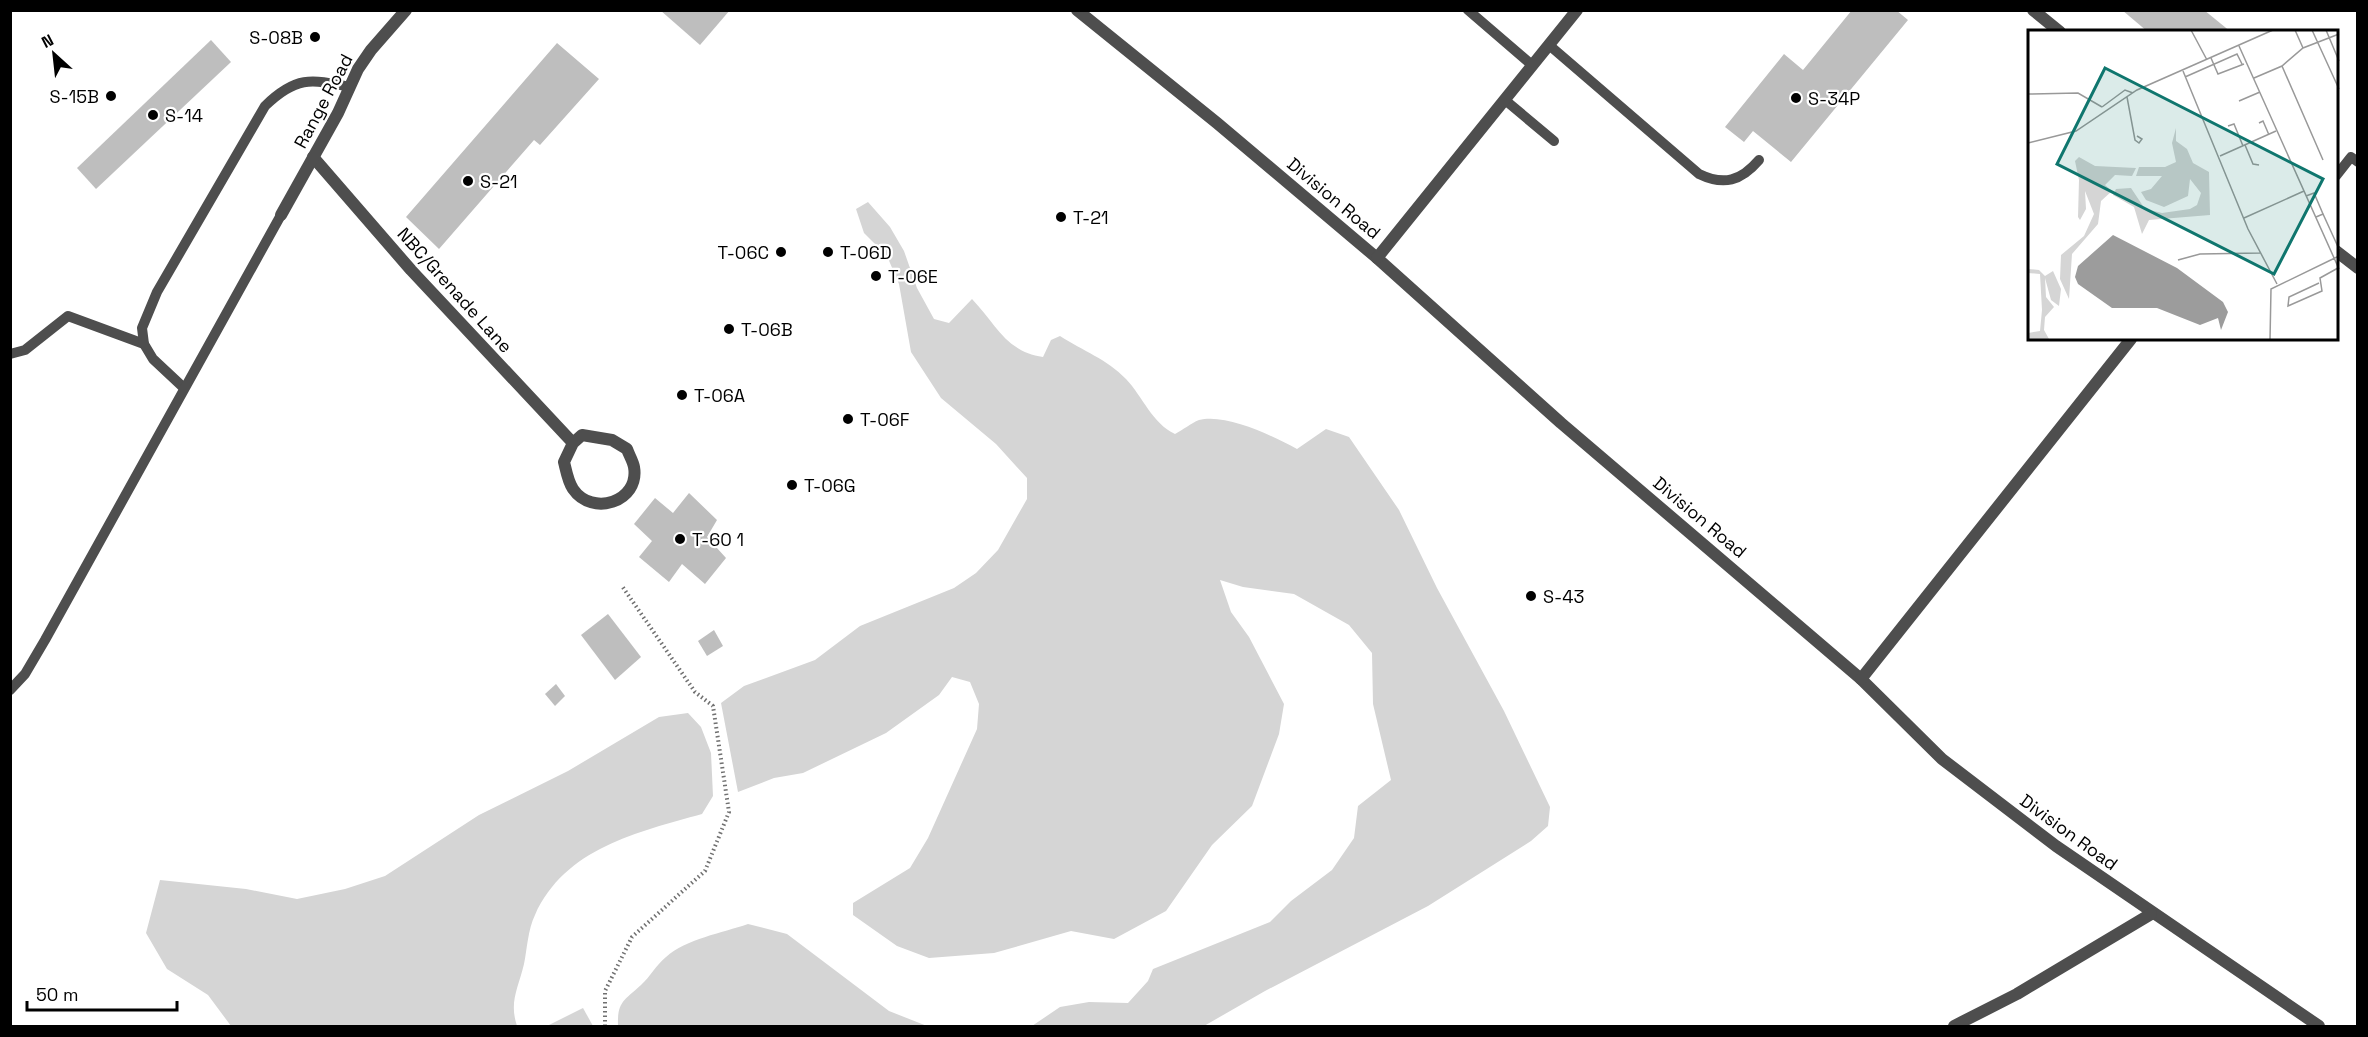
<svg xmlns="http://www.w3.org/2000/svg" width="2368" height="1037" font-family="'Space Grotesk',sans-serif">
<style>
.green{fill:#d5d5d5}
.building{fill:#bebebe}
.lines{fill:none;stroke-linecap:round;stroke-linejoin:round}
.path{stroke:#707070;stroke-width:4;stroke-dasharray:1.5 3;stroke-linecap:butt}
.service{stroke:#4e4e4e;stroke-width:10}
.minor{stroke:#4e4e4e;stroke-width:12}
.poi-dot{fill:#000;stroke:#fff;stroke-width:2}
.labels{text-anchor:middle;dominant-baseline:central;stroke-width:4.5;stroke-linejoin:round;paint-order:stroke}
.poi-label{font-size:18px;fill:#000;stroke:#fff;text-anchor:start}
.street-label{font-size:18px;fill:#000;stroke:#fff}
.inset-road{fill:none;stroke:#999;stroke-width:1.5}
.view{fill:#0f766e;fill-opacity:0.15;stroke:#0f766e;stroke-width:3}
.inset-edge{fill:none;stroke:#000;stroke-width:3}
</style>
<rect width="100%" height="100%" fill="#fff"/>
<g class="green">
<path d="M868 202 890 227 904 251 917 288 934 319 949 323 972 299C996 324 1006 352 1043 357L1051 340 1060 336C1083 351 1107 359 1126 379 1143 397 1152 423 1175 434 1183 430 1191 423 1199 420 1226 413 1273 436 1297 449L1326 429 1349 437 1399 510 1437 588 1504 711 1550 807 1548 826 1531 841 1428 906 1265 991 1204 1026H1032L1060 1007 1089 1002 1128 1003 1148 981 1153 969 1270 922 1291 901 1332 870 1354 838 1358 806 1391 780 1373 704 1372 653 1349 625 1294 594 1243 587 1220 580 1231 612 1249 637 1284 704 1279 734 1252 806 1212 845 1166 911 1114 939 1071 931 994 953 929 958 897 946 853 915V903L910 868 928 838 977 729 979 704 970 682 952 677 939 695 886 733 803 773 774 778 738 792 721 703 744 686 815 660 860 626 954 588 976 573 998 550 1027 499V478L996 444 941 398 911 352 899 284 887 256 864 233 856 209Z"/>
<path d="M688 713 701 727 711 753 713 796 702 814C638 832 565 848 535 915 528 929 527 949 524 964 518 989 509 1002 517 1026H231L208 995 167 969 146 933 160 880 246 889 297 899 345 889 385 876 479 815 568 771 659 717Z"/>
<path d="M748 924 787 934 889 1011 927 1026H618C617 1001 625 1000 641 985 650 977 656 965 666 957 686 939 722 933 748 924Z"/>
<path d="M583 1008 593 1026H547Z"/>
</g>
<g class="building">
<path d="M660 10H730L700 45Z"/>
<path d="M1852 10H1896L1908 20 1791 162 1753 131 1744 142 1725 127 1784 54 1803 70Z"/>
<path d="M2122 10H2204L2231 32H2148Z"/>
<path d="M211 40 231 62 96 189 77 168Z"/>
<path d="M557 43 599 79 540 145 534 140 439 249 406 217Z"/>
<path d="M689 493 717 520 707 537 726 558 705 584 682 564 669 582 639 557 652 541 634 524 655 498 673 513Z"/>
<path d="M608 614 641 657 615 680 581 635Z"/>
<path d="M714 630 723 646 707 656 698 641Z"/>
<path d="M556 684 565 696 555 706 545 694Z"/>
</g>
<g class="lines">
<path class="path" d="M605 1026V991L632 937 705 871 729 812 713 706 695 692 622 586"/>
<g class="service">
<path d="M1468 10 1532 65"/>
<path d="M1549 45 1699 174C1724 186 1741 181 1759 160"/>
<path d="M1505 100 1554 141"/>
<path d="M2336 176 2351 157 2358 162"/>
<path d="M10 354 25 350 68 316 144 344"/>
<path d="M184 388 153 359 144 344 142 328 157 292 265 106C296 76 310 79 350 87"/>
<path d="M10 690 25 674 45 640 281 215"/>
</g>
<g class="minor">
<path d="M1077 10 1217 123 1377 258 1561 423 1861 679 1942 759 2056 846 2319 1026"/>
<path d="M2033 10 2060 32"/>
<path d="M313 157 411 270 573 443 564 462C566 470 568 482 573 489 592 517 640 502 634 467 633 461 629 455 627 449L612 440 582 435 573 443"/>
<path d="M281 215 338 113 358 69 371 50 406 10"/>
<path d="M2336 251 2358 268"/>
<path d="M1377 258 1577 10"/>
<path d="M1861 679 2131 339"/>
<path d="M1954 1026 2017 994 2151 914"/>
</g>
</g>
<g class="poi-dot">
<circle cx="315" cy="37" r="6"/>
<circle cx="111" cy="96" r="6"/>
<circle cx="1796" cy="98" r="6"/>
<circle cx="153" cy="115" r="6"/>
<circle cx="468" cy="181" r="6"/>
<circle cx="1061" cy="217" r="6"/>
<circle cx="781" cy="252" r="6"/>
<circle cx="828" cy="252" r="6"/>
<circle cx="876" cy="276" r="6"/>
<circle cx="729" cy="329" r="6"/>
<circle cx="682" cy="395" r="6"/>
<circle cx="848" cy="419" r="6"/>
<circle cx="792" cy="485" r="6"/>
<circle cx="680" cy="539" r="6"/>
<circle cx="1531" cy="596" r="6"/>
</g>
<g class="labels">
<g class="poi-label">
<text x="303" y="37" text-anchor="end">S-08B</text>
<text x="99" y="96" text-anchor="end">S-15B</text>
<text x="1808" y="98">S-34P</text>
<text x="165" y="115">S-14</text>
<text x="480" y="181">S-21</text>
<text x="1073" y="217">T-21</text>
<text x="769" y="252" text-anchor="end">T-06C</text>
<text x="840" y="252">T-06D</text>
<text x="888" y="276">T-06E</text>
<text x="741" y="329">T-06B</text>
<text x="694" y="395">T-06A</text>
<text x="860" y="419">T-06F</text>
<text x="804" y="485">T-06G</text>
<text x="692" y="539">T-60 1</text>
<text x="1543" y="596">S-43</text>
</g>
<g class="street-label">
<text transform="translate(323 101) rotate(-62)">Range Road</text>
<text transform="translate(1334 198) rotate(40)">Division Road</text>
<text transform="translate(455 290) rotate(48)">NBC/Grenade Lane</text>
<text transform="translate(1700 517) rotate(40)">Division Road</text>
<text transform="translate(2069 832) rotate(36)">Division Road</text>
</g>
</g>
<g transform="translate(2028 30)">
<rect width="310" height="310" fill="#fff"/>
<path d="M148 98V111L159 119 165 133 181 142 182 185 121 190 114 204 106 177 85 165 88 159 103 158 117 179 134 183 162 179 169 175 173 163 162 149 160 166 136 177 118 170 113 162 123 159 134 146H108L111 137H137L148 132 144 113ZM51 127 67 136 108 138 104 146 87 145 77 155 84 161 73 171 70 194 44 224 41 269 32 249 33 225 56 206 66 184 57 161 58 179 52 190 50 187 51 150 47 131ZM0 239 11 240 17 246 25 241 33 259 31 276 23 270 17 248 18 267 26 277 17 287 16 300 21 309 0 310V303L12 301 14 280 12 244 0 243Z" fill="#d5d5d5"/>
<path d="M85 205 149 238 195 272 200 282 193 300 190 288 172 295 129 278H84L50 254 47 247 50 236Z" fill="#9c9c9c"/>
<path class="inset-road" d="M163 0 179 30M267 0 275 18M284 0 311 59M298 0 311 31M211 16 311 239M183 28 190 44 216 34M254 36 295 130M155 41 220 199 249 254M157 47 209 24 214 34M226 48 254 36 275 18 311 4M0 64 50 63 74 77M99 67 107 110 111 113 114 109 109 106M211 71 232 62M74 77 97 60 105 63M231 93 235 91 241 105M200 96 206 94 215 116M0 113 48 101 109 60 245 0M217 115 225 134 231 135M192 126 248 101M278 166 286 163 295 184M288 187 295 184 311 219M216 188 276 161M150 230 172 224 232 223M291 253 261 267 260 276 294 261 292 248 310 238M242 310 243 259 311 226"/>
<path class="view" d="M77 38 295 149 246 244 29 134Z"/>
<rect width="310" height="310" class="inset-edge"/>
</g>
<rect width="2368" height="1037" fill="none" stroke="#000000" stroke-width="24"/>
<g transform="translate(54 54) rotate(333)" stroke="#ffffff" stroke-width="4.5" paint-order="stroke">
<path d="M0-4.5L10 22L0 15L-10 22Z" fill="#000000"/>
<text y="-9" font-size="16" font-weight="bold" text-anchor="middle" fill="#000000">N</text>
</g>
<path d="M27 1001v9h150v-9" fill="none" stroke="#000000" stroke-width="3"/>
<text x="36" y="1001" font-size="18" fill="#000000" stroke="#ffffff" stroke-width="4.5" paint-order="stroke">50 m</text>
</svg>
